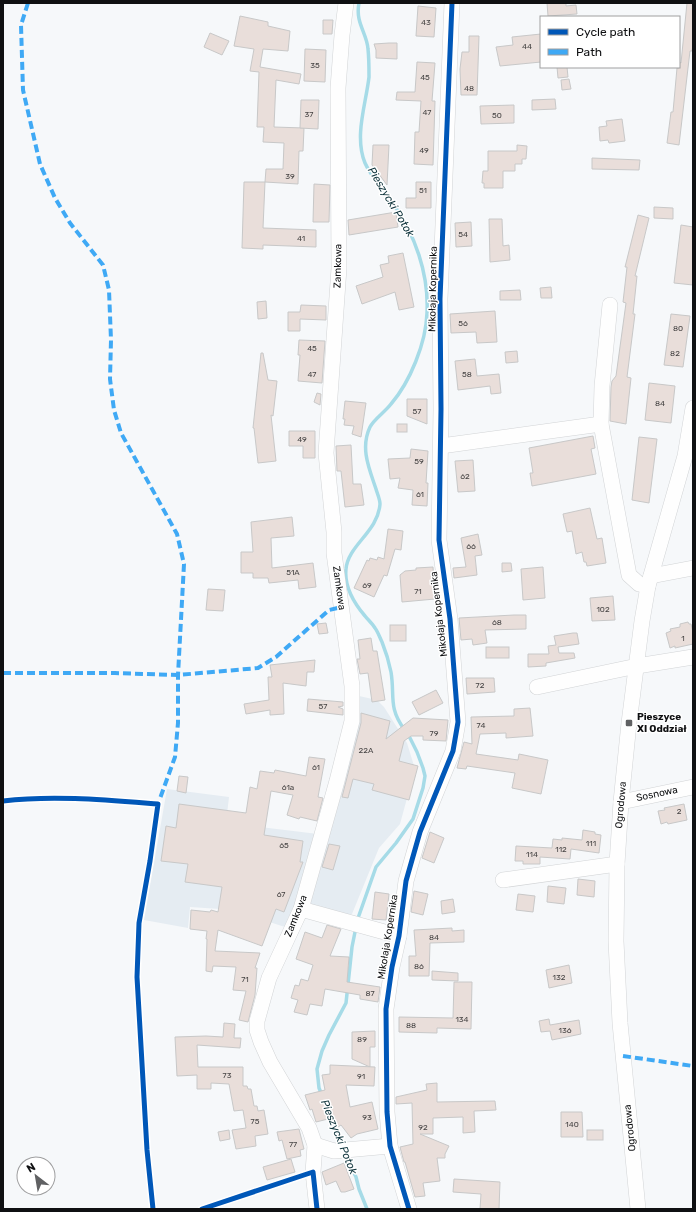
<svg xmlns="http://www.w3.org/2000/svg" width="696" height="1212" font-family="Rubik,sans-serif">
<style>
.built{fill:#e5ecf2}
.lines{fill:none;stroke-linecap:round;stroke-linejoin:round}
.stream{stroke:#a6dbe7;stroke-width:3.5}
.building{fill:#e9deda;stroke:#c8c8c8}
.minor-casing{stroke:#d2d4d6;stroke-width:16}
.minor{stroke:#fefefe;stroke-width:15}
.quiet{stroke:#3fa9f5;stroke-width:4;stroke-dasharray:8 4;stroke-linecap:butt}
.cycleway-casing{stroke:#fff;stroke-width:8}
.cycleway{stroke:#0057b8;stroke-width:5}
.poi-dot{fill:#606163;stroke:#fff;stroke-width:1.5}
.labels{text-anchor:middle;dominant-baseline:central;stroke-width:3;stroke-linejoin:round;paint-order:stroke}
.number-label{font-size:8px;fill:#464444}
.street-label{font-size:10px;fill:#0f1012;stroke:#fff}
.poi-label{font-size:10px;font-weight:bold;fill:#0f1012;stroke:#fff;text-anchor:start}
.water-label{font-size:11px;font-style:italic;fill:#0e333b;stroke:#fff}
</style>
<rect width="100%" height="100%" fill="#f6f8fa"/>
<path class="built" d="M350 694 377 700 384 707 407 743 415 769 400 824 379 848 352 914 344 915 299 902 288 928 254 917 220 909 190 907 188 928 144 920 167 789 229 797 226 823 318 834 344 730Z"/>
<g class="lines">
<g class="stream">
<path d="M359 3C355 23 367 33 368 49 369 58 369 68 369 77 366 104 354 136 365 163 371 177 384 189 392 202 415 234 429 274 427 313 426 343 410 382 391 404 385 412 374 419 370 427 360 448 369 468 376 489 377 493 380 499 380 504 378 532 348 545 346 569 344 587 354 603 365 616 368 620 372 623 375 628 378 632 380 638 382 642 386 652 389 662 391 672 395 696 388 707 404 729"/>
<path d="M357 921 376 867 396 843 413 819 423 788 425 776 423 768 417 752 408 734"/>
<path d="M322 1095 319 1088 317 1069 322 1051 329 1035 346 1003 352 947 356 927"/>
<path d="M330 1115 342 1147"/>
<path d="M345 1154 356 1177 359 1189 367 1209"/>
</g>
</g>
<g class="building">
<path d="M547 3H566V6L576 5 577 14 548 16Z"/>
<path d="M687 3H693V45L692 51H690L679 145 667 143 671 112H673L677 68H679V62L681 63Z"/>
<path d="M418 6 436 8 434 37 416 36Z"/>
<path d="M240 16 268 22V26L290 31 288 51 263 49 260 67 301 74 299 84 276 80 274 127 304 128 303 151H299L298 184 265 182 266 169H283L284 143 263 142 264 127H257L259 72 250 71 254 49 234 46Z"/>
<path d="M323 20H333L332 34H323Z"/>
<path d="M210 33 229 41 222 55 204 47Z"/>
<path d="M541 34V62L500 66 496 47 513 45 512 37Z"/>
<path d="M469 36H479L477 95H461L460 69 462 52H469Z"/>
<path d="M389 43H397V59L376 58V50L374 44Z"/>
<path d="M305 49 326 50 325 82 304 81Z"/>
<path d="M417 62 435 63 432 101H435L433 165 414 164 415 132H419L421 101 396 100 397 92H415Z"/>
<path d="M557 67H567L568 77 558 78Z"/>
<path d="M569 79 571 89 562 90 561 80Z"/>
<path d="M555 99 556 109 532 110V100Z"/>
<path d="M301 100H319L318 129 300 128Z"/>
<path d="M514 105V123L481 124 480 106Z"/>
<path d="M622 119 625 141 609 143 608 140 600 141 599 127 607 126 606 121Z"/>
<path d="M373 145H389L387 185 372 165Z"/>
<path d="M517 145 527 146 526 159H522V164H515V171H503V188H484V183H482L483 171H488V151H517Z"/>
<path d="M592 158 640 160 639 170 592 169Z"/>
<path d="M244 182H265L263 228 316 230V247L263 245V249L242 248Z"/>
<path d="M416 182H431V208H406V198H416Z"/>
<path d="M314 184 330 185 329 222H313Z"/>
<path d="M654 207 673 208V219L654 218Z"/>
<path d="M396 212 398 227 349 235 348 220Z"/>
<path d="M638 215 649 218 635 276H637L633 314H635L627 377 631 378 626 424 610 421 611 387 612 381 616 376 626 303 623 302 627 267H625Z"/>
<path d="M489 219H502L503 246 509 245 510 260 490 262Z"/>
<path d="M471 222 472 246 456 247 455 223Z"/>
<path d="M681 225 693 227V285L674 283Z"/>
<path d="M403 253 414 307 399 310 395 292 362 304 356 286 383 277 380 265 389 263 388 256Z"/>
<path d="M551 287 552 298H541L540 288Z"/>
<path d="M520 290 521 300H500V291Z"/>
<path d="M266 301 267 318 258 319 257 302Z"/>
<path d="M301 305 326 306V320L300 319V331H288V312H300Z"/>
<path d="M495 311 497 342 477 343 476 332 451 333 450 314Z"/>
<path d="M671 314 690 316 683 367 664 365Z"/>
<path d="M299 340 325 341 322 383 298 381 300 355H298Z"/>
<path d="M517 351 518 362 506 363 505 352Z"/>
<path d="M261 353H263L268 380 277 381 273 416 271 415 276 461 258 463 254 428H253Z"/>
<path d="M475 359 477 376 499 374 501 393 491 394 490 386 458 390 455 361Z"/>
<path d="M649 383 675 386 671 423 645 420Z"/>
<path d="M317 393 321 394 320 405 314 402Z"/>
<path d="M407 399H427V424L407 416Z"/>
<path d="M345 401 366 403 361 437 352 434 354 426 344 425 345 419H343Z"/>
<rect x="397" y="424" width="10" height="8"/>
<path d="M289 431H315V458H303V446H289Z"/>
<path d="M593 436 595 448 591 449 596 474 532 486 530 473H533L529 448Z"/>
<path d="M639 437 657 439 649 503 632 500Z"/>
<path d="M351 445 353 484H361L364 505 345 507 341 471H337L336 446Z"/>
<path d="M411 449 428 451 426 483H428L427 506 412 505 413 490 398 488 400 478 390 479 388 459 410 458Z"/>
<path d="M473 460 475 491 458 492 455 461Z"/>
<path d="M590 508 597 539 602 538 606 563 587 566 586 562H584L582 552 576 554 572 531 567 532 563 514Z"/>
<path d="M292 517 294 536 271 538 272 568 313 563 316 587 299 589 298 580 269 583 268 578H253V573H241V552H253L251 522Z"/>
<path d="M388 529 403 531 401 550 395 549 387 576 384 575 374 597 354 588 367 560 369 561 370 558 377 560 378 557 384 559Z"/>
<path d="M478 534 482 555 475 556 477 575 454 578 453 568 466 567 461 538Z"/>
<path d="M502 563H511L512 571 502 572Z"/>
<path d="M433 567 435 599 402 602 400 575 405 571 416 570V568Z"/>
<path d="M543 567 545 598 523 600 521 569Z"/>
<path d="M208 589 225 590 223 611 206 610Z"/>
<path d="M613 596 615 620 592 621 590 598Z"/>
<path d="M514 615H526V629L485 630 487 643 473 645 472 639 461 640 459 618Z"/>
<path d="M688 622 689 624H691L693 632V644L675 648V646L670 648 666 633 671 631 670 629 680 627V624Z"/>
<path d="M326 623 328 633 319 634 317 624Z"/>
<rect x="390" y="625" width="16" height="16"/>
<path d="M573 633H577L579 644 558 647 559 653H574L575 658 546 663V666L528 667V654H549L548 646 556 645 554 636Z"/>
<path d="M371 638 373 651H377L385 700 372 702 368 673 360 674 357 659H360L358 640Z"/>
<rect x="486" y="647" width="23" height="11"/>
<path d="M315 660 314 672H307L306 686 283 683 284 714 270 715V710L246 714 244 704 269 700 268 677H272L270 665Z"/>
<path d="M466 678H494L495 692 467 694Z"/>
<path d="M436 690 443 703 419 715 412 702Z"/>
<path d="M308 699 343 702V706L338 707 343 709V715L307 711Z"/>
<path d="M530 708 533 736 506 738V733L480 734 476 754 518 760 519 754 548 760 541 794 512 788 515 773 467 766 466 769 457 768 464 742 472 744 471 717 514 716V709Z"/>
<path d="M361 713 390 721 386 739 413 718 448 720 446 741 423 740V736H411L404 741 399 761 418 766 409 800 372 790 374 784 353 779 348 798 342 797 361 723Z"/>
<path d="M309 757 325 759 318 797 323 798 317 821 300 817 299 819 287 815 293 795 271 791 264 835 303 841 300 862H303L284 912 276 909 262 946 218 930 215 951 260 953 255 968H257L255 995 248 1022 239 1020 246 991 233 990 236 967 213 966 212 972 206 971 207 939H206L207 931 190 929 191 910 210 912 211 910 218 912 222 887 185 882 188 864 161 861 166 826 176 828 179 804 246 813 250 787 257 789 260 771 274 773 275 770 306 776Z"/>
<path d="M179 776 188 777 186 793 177 791Z"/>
<path d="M684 804 687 820 668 824 667 822 661 824 658 811 665 810 664 808Z"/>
<path d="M583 830 595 832V834L601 835 599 853 571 849 570 859 540 857V864H523V861H515L516 846 552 848 553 839 562 840V838L582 840Z"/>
<path d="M430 832 444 838 434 863 422 858Z"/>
<path d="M329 844 340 846 333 870 322 867Z"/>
<path d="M578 879 595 881 594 897 577 895Z"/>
<path d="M548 886 566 888 564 904 547 902Z"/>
<path d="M414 891 428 894 423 915 411 912Z"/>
<path d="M375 892 389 894 386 920 372 919Z"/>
<path d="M518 894 535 896 533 912 516 910Z"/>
<path d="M453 899 455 912 442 914 441 901Z"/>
<path d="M327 925 341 929 330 956 349 957 347 982 380 987 378 1002 360 999V995L325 989 322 1006 310 1004 307 1015 294 1012 298 1000 291 998 295 985 299 986 301 979 308 981 313 965 296 959 305 932 322 938Z"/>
<path d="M452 928V931L464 930V942L430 943 429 976H409V956H416L414 930Z"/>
<path d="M569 965 572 983 549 988 546 970Z"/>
<path d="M432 971 458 973V981L432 980Z"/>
<path d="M454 982H472L471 1029 437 1028V1033L399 1032V1017L453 1018Z"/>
<path d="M549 1019 550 1025 579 1020 581 1034 552 1040 550 1031 541 1032 539 1021Z"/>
<path d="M224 1023 235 1024 234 1038H241L240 1048 197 1045 198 1067H243V1086H247L248 1089H251L254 1106H257L258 1111 264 1110 268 1134 255 1136 256 1146 236 1149 232 1130 246 1128 243 1110 234 1111 229 1084 211 1083V1089H197V1075L177 1076 175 1037 206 1036 223 1037Z"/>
<path d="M375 1031V1047H370V1067L352 1059V1032Z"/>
<path d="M330 1065 375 1067 374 1086 346 1085 350 1107 372 1102 378 1129 357 1134 351 1138 341 1125 338 1127 332 1118 316 1122 312 1109 310 1110 305 1095 325 1090 322 1075 330 1074Z"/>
<path d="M437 1083V1102L495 1101 496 1110 474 1111 475 1132 463 1133V1117L433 1118V1134H420L449 1146 445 1154V1158H437L440 1181 423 1183 425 1196 415 1197 405 1162H404L400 1147 413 1144 412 1103 396 1104V1097L427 1090 426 1084Z"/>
<path d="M561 1112H582L583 1137H561Z"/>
<path d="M299 1129 304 1149 300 1150 301 1156 287 1159 282 1140 279 1141 277 1132Z"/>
<path d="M229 1130 230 1139 220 1141 218 1132Z"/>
<rect x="587" y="1130" width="16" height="10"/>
<path d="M291 1159 295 1172 267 1180 263 1167Z"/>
<path d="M344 1163 354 1189 345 1192H341L336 1181 326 1185 322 1172Z"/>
<path d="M454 1179 500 1182 499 1209H480L481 1194 453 1192Z"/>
</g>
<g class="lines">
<defs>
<g id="minor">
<path d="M610 305 602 386 601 424 629 575 639 584 648 586"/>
<path d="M441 446 601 424"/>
<path d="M651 576 693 568"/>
<path d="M537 687 637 666 693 657"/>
<path d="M621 802 693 787"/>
<path d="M503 880 617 864"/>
<path d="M301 909 399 936"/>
<path d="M315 1145 334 1151 390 1146"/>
<path d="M317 1209 313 1172 315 1145 309 1128 270 1062 261 1042 257 1030V1021L269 978 301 909 337 781 352 721V686L334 553V532L326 453 339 268 338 88 342 35 346 3"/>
<path d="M409 1209 390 1146 387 1112 386 1009 392 967 399 936 406 881 420 832 453 751 458 722 450 619 439 540 441 409 440 299 452 3"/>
<path d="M638 1209 620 1023 616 941 617 864 621 802 629 723 642 621 648 586 685 456 693 408"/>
</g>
</defs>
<use href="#minor" class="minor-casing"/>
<use href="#minor" class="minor"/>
<g class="quiet">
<path d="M28 3 21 25 23 90 40 164 55 198 70 223 103 265 109 290 111 340 110 379 114 410 121 433 177 534 184 564 178 675V723L175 757 158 804"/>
<path d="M3 673H115L178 675 258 668 276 657 329 610 342 607"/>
<path d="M623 1056 693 1066"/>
</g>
<defs>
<g id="cycleway">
<path d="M3 801C53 795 107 800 158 804L150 861 139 923 137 977 147 1150 153 1209"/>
<path d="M202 1209 313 1172 317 1209"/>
<path d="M409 1209 390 1146 387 1112 386 1009 392 967 399 936 406 881 420 832 453 751 458 722 450 619 439 540 441 409 440 299 452 3"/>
</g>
</defs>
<use href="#cycleway" class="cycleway-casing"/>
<use href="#cycleway" class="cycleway"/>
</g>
<rect class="poi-dot" x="625" y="719" width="8" height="8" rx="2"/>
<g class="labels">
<g class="number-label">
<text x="426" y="22">43</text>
<text x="527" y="46">44</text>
<text x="315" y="65">35</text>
<text x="425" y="77">45</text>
<text x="469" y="88">48</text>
<text x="427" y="112">47</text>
<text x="309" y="114">37</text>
<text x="497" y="115">50</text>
<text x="424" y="150">49</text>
<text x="290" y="176">39</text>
<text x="423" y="190">51</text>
<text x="463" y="234">54</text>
<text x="301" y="238">41</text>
<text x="463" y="323">56</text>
<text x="678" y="328">80</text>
<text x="312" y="348">45</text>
<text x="675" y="353">82</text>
<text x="312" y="374">47</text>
<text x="467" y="374">58</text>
<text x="660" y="403">84</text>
<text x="417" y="411">57</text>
<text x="302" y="439">49</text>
<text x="419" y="461">59</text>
<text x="465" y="476">62</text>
<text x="420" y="494">61</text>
<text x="471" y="546">66</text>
<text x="293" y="572">51A</text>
<text x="367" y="585">69</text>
<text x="418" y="591">71</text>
<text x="603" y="609">102</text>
<text x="497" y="622">68</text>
<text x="683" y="638">1</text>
<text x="480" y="685">72</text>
<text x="323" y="706">57</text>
<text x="481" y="725">74</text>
<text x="434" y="733">79</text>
<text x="366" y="750">22A</text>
<text x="316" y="767">61</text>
<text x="288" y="787">61a</text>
<text x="679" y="811">2</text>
<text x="591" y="843">111</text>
<text x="284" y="845">65</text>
<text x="561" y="849">112</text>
<text x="532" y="854">114</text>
<text x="281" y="894">67</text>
<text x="434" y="937">84</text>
<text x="419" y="966">86</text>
<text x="559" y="977">132</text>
<text x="245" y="979">71</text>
<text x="370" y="993">87</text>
<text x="462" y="1019">134</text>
<text x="411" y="1025">88</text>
<text x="565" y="1030">136</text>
<text x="362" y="1039">89</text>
<text x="227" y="1075">73</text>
<text x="361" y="1076">91</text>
<text x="367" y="1117">93</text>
<text x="255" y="1121">75</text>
<text x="572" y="1124">140</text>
<text x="423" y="1127">92</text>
<text x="293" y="1144">77</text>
</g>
<g class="street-label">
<text transform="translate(338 266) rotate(-89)">Zamkowa</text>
<text transform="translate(433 289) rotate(-89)">Mikołaja Kopernika</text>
<text transform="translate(339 588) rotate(82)">Zamkowa</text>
<text transform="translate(439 614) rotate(-97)">Mikołaja Kopernika</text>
<text transform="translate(657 794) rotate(-12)">Sosnowa</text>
<text transform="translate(621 805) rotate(-85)">Ogrodowa</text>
<text transform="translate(296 916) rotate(-68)">Zamkowa</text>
<text transform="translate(388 937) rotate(-81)">Mikołaja Kopernika</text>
<text transform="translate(630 1128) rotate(-96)">Ogrodowa</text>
</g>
<g class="poi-label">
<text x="637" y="717">Pieszyce<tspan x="637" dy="12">XI Oddział</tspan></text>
</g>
<g class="water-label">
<text transform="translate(391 202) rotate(59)">Pieszycki Potok</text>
<text transform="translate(339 1137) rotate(68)">Pieszycki Potok</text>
</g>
</g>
<rect width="696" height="1212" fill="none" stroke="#0f1012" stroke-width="8"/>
<rect x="540" y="16" width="140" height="52" fill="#ffffff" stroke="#9f9fa0"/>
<rect x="548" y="29" width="20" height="6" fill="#0057b8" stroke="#9f9fa0"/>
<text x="576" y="36" font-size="12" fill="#0f1012">Cycle path</text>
<rect x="548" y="49" width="20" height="6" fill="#3fa9f5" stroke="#9f9fa0"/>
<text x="576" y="56" font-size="12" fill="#0f1012">Path</text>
<g transform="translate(36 1176) rotate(329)"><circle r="19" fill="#ffffff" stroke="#9f9fa0"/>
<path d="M0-3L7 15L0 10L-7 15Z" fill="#606163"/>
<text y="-6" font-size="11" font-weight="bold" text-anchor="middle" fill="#0f1012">N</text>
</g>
</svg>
